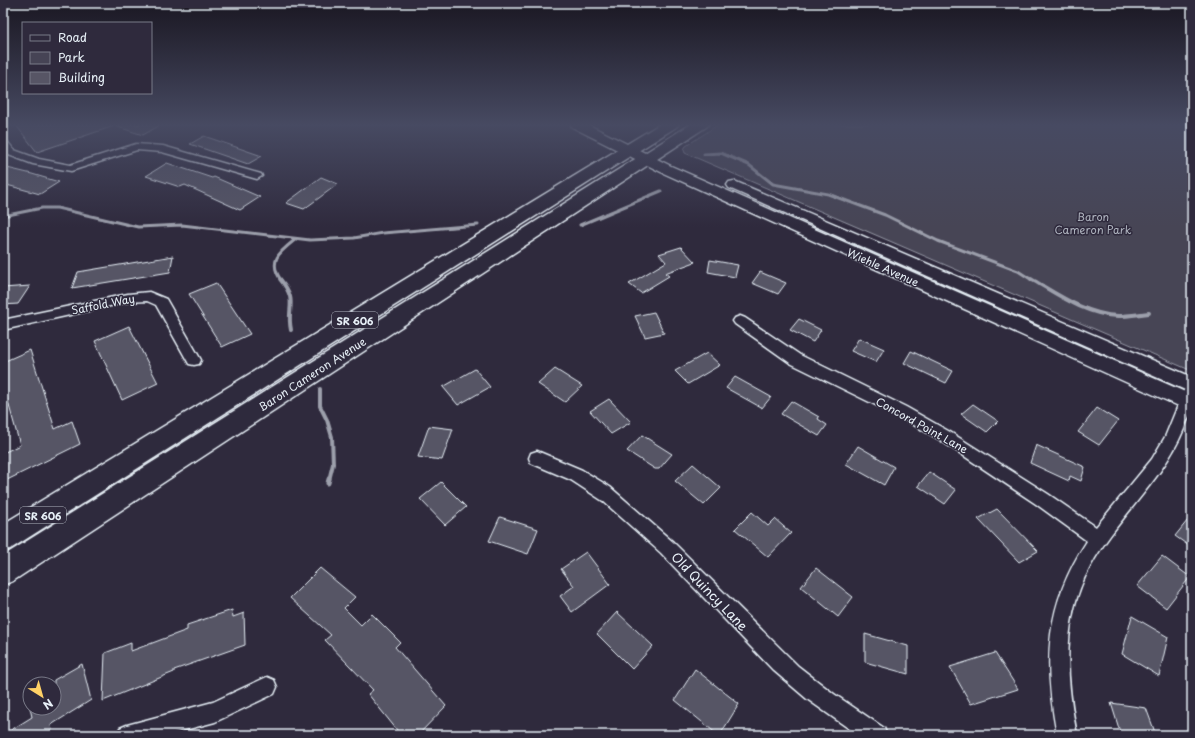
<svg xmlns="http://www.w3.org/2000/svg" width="1195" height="738" font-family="'Playpen Sans',sans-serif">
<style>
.green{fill:#464455;stroke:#979aa6}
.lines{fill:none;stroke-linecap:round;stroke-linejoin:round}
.stream-far2{stroke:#9c9fab;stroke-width:3}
.stream-far1{stroke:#9c9fab;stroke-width:4}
.stream{stroke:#9c9fab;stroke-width:5}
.building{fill:#575565;stroke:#e8f1f8}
.street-casing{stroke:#e8f1f8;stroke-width:3}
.secondary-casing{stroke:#e8f1f8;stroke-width:3}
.primary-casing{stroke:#e8f1f8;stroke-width:3}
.street{fill:#2f2a3d;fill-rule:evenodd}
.secondary{fill:#2f2a3d;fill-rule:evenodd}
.primary{fill:#2f2a3d;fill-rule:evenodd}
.labels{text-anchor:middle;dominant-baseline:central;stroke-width:3;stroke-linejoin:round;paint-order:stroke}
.shield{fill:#2f2a3d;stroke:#b0b5c0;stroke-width:1}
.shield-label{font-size:10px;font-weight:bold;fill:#e8f1f8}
.park-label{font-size:11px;fill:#afb4bf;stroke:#2f2a3d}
.street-label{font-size:11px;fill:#e8f1f8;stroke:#2f2a3d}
.near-street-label{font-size:13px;fill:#e8f1f8;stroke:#2f2a3d}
</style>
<rect width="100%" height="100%" fill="#2f2a3d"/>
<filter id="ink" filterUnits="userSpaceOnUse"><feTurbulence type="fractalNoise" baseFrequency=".025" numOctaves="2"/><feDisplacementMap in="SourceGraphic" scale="8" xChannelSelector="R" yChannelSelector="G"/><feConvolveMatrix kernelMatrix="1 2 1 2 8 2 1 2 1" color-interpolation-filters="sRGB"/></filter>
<g filter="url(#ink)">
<path class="green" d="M719 124H1192V371L685 153 684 149 686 146Z"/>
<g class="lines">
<g class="stream-far2">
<path d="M704 154 721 153 749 165 773 184 828 194 885 215 938 241 1018 271 1032 280"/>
<path d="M3 216 42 208H57L138 227 182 225 310 240 354 238 383 233 478 225"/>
<path d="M580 225 661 191"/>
<path d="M281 280C267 260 281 251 296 239"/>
</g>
<g class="stream-far1">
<path d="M280 279C299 302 286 307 291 330"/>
<path d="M1031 279C1057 294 1086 315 1118 316 1128 316 1139 314 1149 313"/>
<path d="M320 389V406L327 420 332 437 333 464 329 480"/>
</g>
<path class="stream" d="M328 483 329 479"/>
</g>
<g class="building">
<path d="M15 124H114V126L37 152Z"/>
<path d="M115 124H162L143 135 115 126Z"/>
<path d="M204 136 262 156 248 164 190 144Z"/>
<path d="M167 163 212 178 214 177 260 197 240 210 185 185 180 187 146 176Z"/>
<path d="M3 167 32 174 59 182 40 194 3 184Z"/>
<path d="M321 177 338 184 304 209 286 203Z"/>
<path d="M681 247 695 262 665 273 669 276 641 293 629 284 666 262 659 254Z"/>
<path d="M173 256 170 272 72 288 78 272Z"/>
<path d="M710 260 738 265 735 277 708 272Z"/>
<path d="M760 272 786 283 778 294 752 283Z"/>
<path d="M216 283 250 334 222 347 189 294Z"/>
<path d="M30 286 18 304 3 305V288Z"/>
<path d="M654 312 664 333 645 337 635 316Z"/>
<path d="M799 319 821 330 813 342 790 330Z"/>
<path d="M129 326 158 383 122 400 95 341Z"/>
<path d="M859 338 884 349 876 362 851 351Z"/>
<path d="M30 350 55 429 72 421 80 444 3 482V453L20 445 3 384V362Z"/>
<path d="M911 351 953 371 946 383 904 363Z"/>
<path d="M707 353 720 365 688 384 675 371Z"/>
<path d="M475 369 490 387 458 405 443 387Z"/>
<path d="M555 369 582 386 565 402 538 384Z"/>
<path d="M735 377 771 397 762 408 726 388Z"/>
<path d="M609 399 631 422 611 434 590 411Z"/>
<path d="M791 401 819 417 818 419 827 425 819 436 781 414Z"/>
<path d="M973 404 998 421 987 432 961 414Z"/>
<path d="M1097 408 1118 421 1099 445 1078 432Z"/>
<path d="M429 426 453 429 442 460 418 457Z"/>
<path d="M642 435 672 454 659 469H655L627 451Z"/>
<path d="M1036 445 1085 467 1081 481 1070 476 1069 481 1030 463Z"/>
<path d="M858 446 894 467 884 485 846 464Z"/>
<path d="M693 464 721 488 704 505 675 481Z"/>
<path d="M929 472 956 490 945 504 918 486Z"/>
<path d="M441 482 466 507 445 525 420 499Z"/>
<path d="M997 509 1038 551 1019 562 978 519Z"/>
<path d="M752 512 768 526 775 519 791 533 768 557 735 529Z"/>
<path d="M1192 515V548L1175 536Z"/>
<path d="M500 517 538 529 528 554 489 541Z"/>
<path d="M586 552 610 584 572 612 560 596 574 586 561 569Z"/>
<path d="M1162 556 1190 577 1166 608 1137 586Z"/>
<path d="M320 568 355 597 344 608 361 625 372 614 400 642 395 647 446 706 418 735H401L368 694 373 690 325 640 331 635 290 598Z"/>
<path d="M816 568 853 597 838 617 801 587Z"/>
<path d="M232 610 233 617 244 613 245 645 174 670V672L103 701 105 653 131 643V651L187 630V625Z"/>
<path d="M617 612 653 646 632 669 597 634Z"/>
<path d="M1132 616 1168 637 1159 676 1122 654Z"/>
<path d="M865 634 908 646V674L865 662Z"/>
<path d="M995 653 1018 689 971 704 950 667Z"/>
<path d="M82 664 91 700 51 725 52 730 44 735H3L32 717 30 708H54V680Z"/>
<path d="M695 669 739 704 720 735H718L675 700Z"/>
<path d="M1111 703 1146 708 1156 735H1121Z"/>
</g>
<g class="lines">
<defs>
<g id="street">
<path d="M3 140 7 141 14 150 39 159 70 165 136 144 163 146 261 174 262 176 257 179 162 152 137 150 71 171 33 164 6 154 3 150Z"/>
<path d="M149 292 166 299 201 360 199 364 194 365 189 364 156 305 147 301 128 302 3 330V320L128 294Z"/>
<path d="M740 316 745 318 800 355 906 407 950 432 1048 494 1096 527 1152 459 1165 437 1185 388 1187 384 1192 382C1192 390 1193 399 1192 407 1191 414 1186 422 1184 429 1162 482 1117 517 1090 567 1061 619 1066 679 1077 735H1057C1043 662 1045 605 1087 541L1036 504 940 440 896 415 790 363 735 324 733 321 735 318Z"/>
<path d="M537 451 582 470 610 487 673 542 798 666 834 694 884 728 887 735H858L807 699 773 670 661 553 603 501 571 480 531 463 529 458 531 453Z"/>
<path d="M267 677 274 680 277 687 274 694 215 722 166 735H117L120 728 127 725 213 702Z"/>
</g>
<g id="secondary">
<path d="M571 124H587L671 166 1192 395V412L661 172 572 127Z"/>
<path d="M734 181 1192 377V393L729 188 727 185 729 182Z"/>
</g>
<g id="primary">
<path d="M660 124H679L676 127 12 548 3 552V524Z"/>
<path d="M691 124H709L706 127 13 581 3 585V556Z"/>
</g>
</defs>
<use href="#street" class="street-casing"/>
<use href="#secondary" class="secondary-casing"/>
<use href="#primary" class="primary-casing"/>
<use href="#street" class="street"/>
<use href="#secondary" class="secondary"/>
<use href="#primary" class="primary"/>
</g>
</g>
<linearGradient id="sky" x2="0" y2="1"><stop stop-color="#1a1722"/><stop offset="0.55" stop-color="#474a62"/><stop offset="1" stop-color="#474a62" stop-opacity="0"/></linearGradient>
<rect width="1195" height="227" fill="url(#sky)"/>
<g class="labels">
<g class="shield">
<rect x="332" y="312" width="46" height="16" rx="3"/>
<rect x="20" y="507" width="46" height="16" rx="3"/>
</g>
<g class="shield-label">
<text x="355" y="320">SR 606</text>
<text x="43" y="515">SR 606</text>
</g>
<g class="park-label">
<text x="1093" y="216">Baron<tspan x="1093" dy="13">Cameron Park</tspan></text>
</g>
<g class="street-label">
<text transform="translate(883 267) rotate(24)">Wiehle Avenue</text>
<text transform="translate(103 304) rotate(-11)">Saffold Way</text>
<text transform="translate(312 374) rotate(-33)">Baron Cameron Avenue</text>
<text transform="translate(922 425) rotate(29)">Concord Point Lane</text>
</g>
<g class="near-street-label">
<text transform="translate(710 591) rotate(46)">Old Quincy Lane</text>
</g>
</g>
<rect width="1195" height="738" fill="none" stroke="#2f2a3d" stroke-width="16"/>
<rect x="8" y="8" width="1179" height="722" fill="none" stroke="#e8f1f8" stroke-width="1.5" filter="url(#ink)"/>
<rect x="22" y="22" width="130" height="72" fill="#2f2a3d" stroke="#797a88"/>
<rect x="30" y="35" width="20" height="6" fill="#2f2a3d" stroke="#797a88"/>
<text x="58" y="42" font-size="12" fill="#e8f1f8">Road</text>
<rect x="30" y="52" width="20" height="12" fill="#464455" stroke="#797a88"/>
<text x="58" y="62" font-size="12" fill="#e8f1f8">Park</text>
<rect x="30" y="72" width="20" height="12" fill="#575565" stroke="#797a88"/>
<text x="58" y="82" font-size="12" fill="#e8f1f8">Building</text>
<g transform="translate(42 696) rotate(143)"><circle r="19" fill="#2f2a3d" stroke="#797a88"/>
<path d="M0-3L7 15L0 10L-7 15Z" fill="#ffd166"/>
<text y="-6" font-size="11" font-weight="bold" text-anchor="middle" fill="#e8f1f8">N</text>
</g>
</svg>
